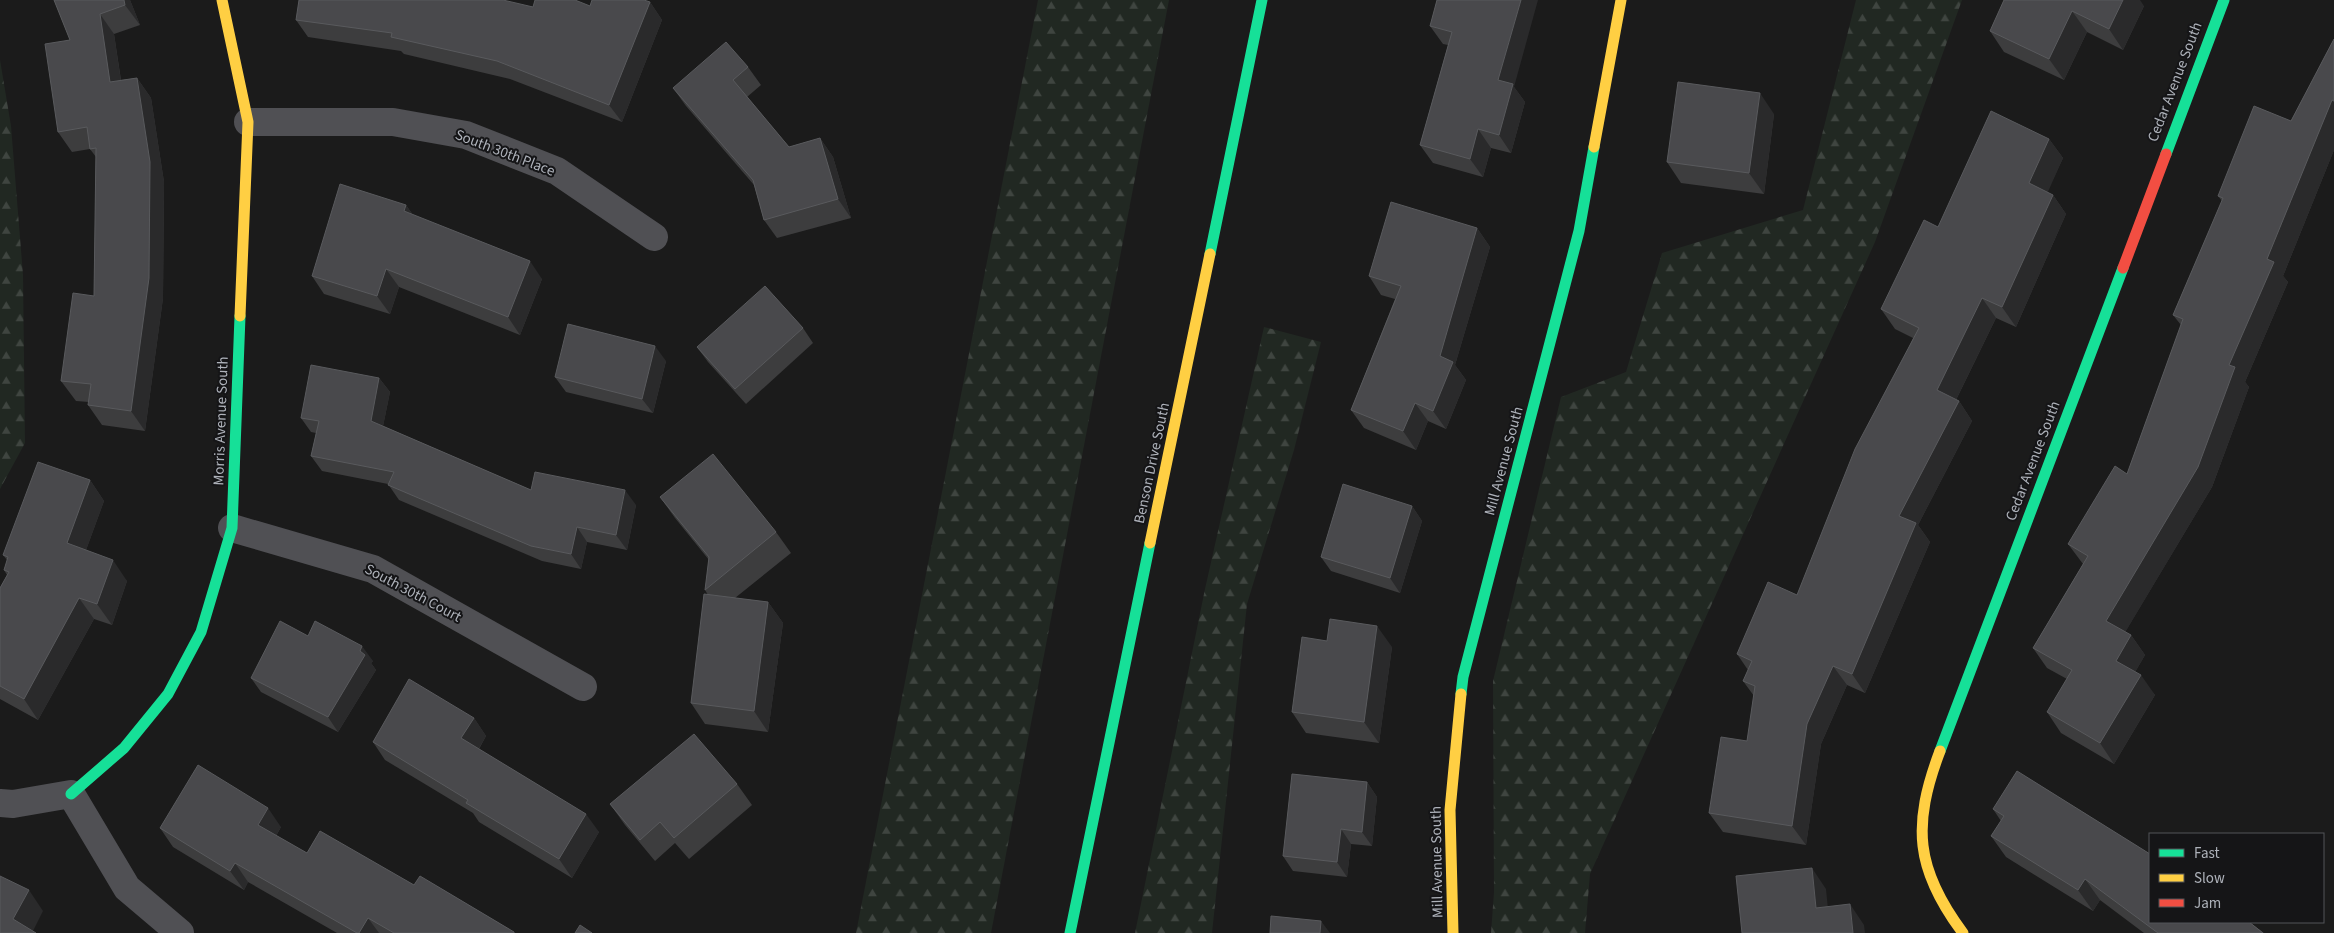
<svg xmlns="http://www.w3.org/2000/svg" width="2334" height="933" font-family="'Source Sans 3',sans-serif">
<style>
.forest{fill:url(#forest-firs)}
.lines{fill:none;stroke-linecap:round;stroke-linejoin:round}
.street{stroke:#505054;stroke-width:28}
.fast{stroke:#16e098;stroke-width:11}
.slow{stroke:#ffcf43;stroke-width:11}
.jam{stroke:#f24e42;stroke-width:11}
.wall{fill:#3d3d3e}
.shaded-wall{fill:#2a2a2b}
.building{fill:#49494c;stroke:#595a5d}
.labels{text-anchor:middle;dominant-baseline:central;stroke-width:4;stroke-linejoin:round;paint-order:stroke}
.street-label{font-size:15px;fill:#aeb2ba;stroke:#151517}
</style>
<defs>
<pattern id="forest-firs" width="22" height="20" patternUnits="userSpaceOnUse" patternTransform="scale(1.25)"><rect width="22" height="20" fill="#212822"/><path d="M5 1l3.5 6h-7zM16 11l3.5 6h-7z" fill="#3f4540"/></pattern>
</defs>
<rect width="100%" height="100%" fill="#1b1b1b"/>
<g class="forest">
<path d="M1038 0H1169L991 933H856Z"/>
<path d="M1856 0H1962L1875 242 1590 874 1585 933H1491L1494 892 1493 681 1561 397 1626 372 1662 253 1803 210Z"/>
<path d="M0 60 11 126 23 275 25 443 0 489Z"/>
<path d="M1264 327 1321 342 1294 450 1247 604 1212 933H1135L1205 589Z"/>
</g>
<g class="lines">
<g class="street">
<path d="M248 122H393L466 135 557 171 654 237"/>
<path d="M232 528 373 569 583 687"/>
<path d="M0 803 13 804 71 794 127 888 180 933"/>
</g>
<g class="fast">
<path d="M2166 154 2224 0"/>
<path d="M1210 254 1262 0"/>
<path d="M1461 694 1463 677 1579 231 1594 147"/>
<path d="M1940 751 2123 268"/>
<path d="M71 794 124 748 168 694 201 632 232 528 240 316"/>
<path d="M1070 933 1150 543"/>
</g>
<g class="slow">
<path d="M222 0 248 122 240 316"/>
<path d="M1594 147 1621 0"/>
<path d="M1150 543 1210 254"/>
<path d="M1940 751C1912 825 1915 869 1963 933"/>
<path d="M1453 933 1450 810 1461 694"/>
</g>
<path class="jam" d="M2123 268 2166 154"/>
</g>
<g class="wall">
<path d="M54 0H130L140 25 114 34 121 80 137 78 151 98 164 182 163 298 145 431 102 425 88 405 89 402 76 401 61 381 94 296 96 157 90 149 72 152 58 132 70 40Z"/>
<path d="M1437 0 1514 87 1525 102 1511 153 1491 148 1483 177 1433 163 1420 145 1448 45 1443 44 1430 26Z"/>
<path d="M2004 0 2144 6 2123 50 2087 32 2064 80 2004 52 1990 31Z"/>
<path d="M650 2 662 20 622 122 510 79 404 54 401 51 308 37 296 20 533 7 590 6Z"/>
<path d="M2334 39V150L2283 276 2288 282 2245 382 2249 387 2212 487 2125 632 2131 635 2145 655 2135 672 2155 695 2114 764 2061 733 2047 712 2067 679 2047 668 2033 648 2083 564 2068 544 2127 474 2181 325 2173 315 2222 201 2218 196 2291 121Z"/>
<path d="M748 67 761 85 747 97 789 147 820 138 833 157 851 218 777 238 764 220 754 185 686 106 673 88Z"/>
<path d="M1774 114 1764 194 1681 183 1667 162Z"/>
<path d="M2049 139 2063 158 2047 192 2053 195 2066 214 2016 327 1996 318 1956 400 1959 401 1972 421 1918 525 1930 542 1865 693 1847 685 1821 744 1806 845 1723 832 1709 813 1747 741 1754 696 1743 681 1748 670 1737 654 1797 595 1913 338 1895 329 1881 309 1938 227Z"/>
<path d="M406 205 413 215 542 279 520 335 399 287 390 314 324 294 312 276Z"/>
<path d="M1477 228 1490 247 1455 365 1466 380 1446 429 1428 421 1416 450 1364 428 1351 410 1395 299 1381 295 1369 276Z"/>
<path d="M803 328 813 343 746 404 708 362 697 347Z"/>
<path d="M666 361 653 413 566 392 555 377Z"/>
<path d="M379 378 390 392 383 426 531 490 636 505 627 550 587 542 581 569 542 561 399 500 388 484 322 471 311 456 316 433 311 432 301 418Z"/>
<path d="M90 480 104 501 86 550 127 581 112 625 94 619 38 720 0 699V588L7 575 4 570 7 560 3 555Z"/>
<path d="M660 497 776 532 791 553 735 598 768 602 783 623 768 732 705 724 691 703 708 595 705 590 709 560 675 518Z"/>
<path d="M1412 506 1422 521 1400 593 1331 571 1321 557Z"/>
<path d="M308 636 373 661 371 663 376 670 338 732 261 692 251 678Z"/>
<path d="M1327 641 1392 647 1379 743 1306 733 1292 712Z"/>
<path d="M474 718 486 736 479 749 599 832 572 878 479 822 473 813 385 760 373 742Z"/>
<path d="M1367 782 1377 797 1372 846 1351 844 1347 877 1293 871 1283 856Z"/>
<path d="M737 784 752 805 689 859 675 843 655 861 625 825 610 804Z"/>
<path d="M1993 809 2249 922 2264 933H2144L2100 900 2093 911 2006 857 1991 836 2001 821Z"/>
<path d="M281 827 276 836 307 853 414 885 515 933H337L248 882 244 890 173 847 160 828Z"/>
</g>
<g class="shaded-wall">
<path d="M124 0H130L140 25 125 5Z"/>
<path d="M1521 0H1538L1514 87 1525 102 1511 153 1499 135 1498 80Z"/>
<path d="M2123 0H2140L2144 6 2123 50 2109 29Z"/>
<path d="M650 2 662 20 622 122 609 105Z"/>
<path d="M2072 11 2087 32 2064 80 2049 59Z"/>
<path d="M100 14 114 34 124 102 110 82Z"/>
<path d="M137 78 151 98 164 182 163 298 145 431 131 411Z"/>
<path d="M1760 93 1774 114 1764 194 1749 173Z"/>
<path d="M2332 100 2334 102V150L2283 276 2288 282 2245 382 2249 387 2212 487 2120 641 2106 621 2229 365 2267 259Z"/>
<path d="M1478 129 1491 148 1483 177 1470 159Z"/>
<path d="M820 138 833 157 851 218 838 199Z"/>
<path d="M2049 139 2063 158 2043 203 2029 183Z"/>
<path d="M2053 195 2066 214 2016 327 2002 307Z"/>
<path d="M406 205 418 223 404 211Z"/>
<path d="M1477 228 1490 247 1455 365 1466 380 1446 429 1433 411 1440 356Z"/>
<path d="M530 261 542 279 520 335 508 317Z"/>
<path d="M386 269 399 287 390 314 377 296Z"/>
<path d="M1982 298 1996 318 1951 410 1937 390Z"/>
<path d="M655 346 666 361 653 413 642 399Z"/>
<path d="M379 378 390 392 381 436 371 421Z"/>
<path d="M1959 401 1972 421 1918 525 1930 542 1865 693 1852 674 1899 516Z"/>
<path d="M1415 403 1428 421 1416 450 1403 431Z"/>
<path d="M90 480 104 501 81 564 67 543Z"/>
<path d="M625 490 636 505 627 550 616 535Z"/>
<path d="M1412 506 1422 521 1400 593 1390 578Z"/>
<path d="M577 527 587 542 581 569 571 554Z"/>
<path d="M113 560 127 581 112 625 97 604Z"/>
<path d="M79 598 94 619 38 720 24 699Z"/>
<path d="M768 602 783 623 768 732 754 711Z"/>
<path d="M1377 626 1392 647 1379 743 1364 722Z"/>
<path d="M2131 635 2145 655 2130 681 2116 661Z"/>
<path d="M362 646 373 661 371 663 376 670 338 732 328 717Z"/>
<path d="M1833 666 1847 685 1821 744 1806 845 1792 826 1807 724Z"/>
<path d="M2141 675 2155 695 2114 764 2100 743Z"/>
<path d="M474 718 486 736 474 757 461 738Z"/>
<path d="M1367 782 1377 797 1372 846 1362 832Z"/>
<path d="M268 808 281 827 271 844 258 825Z"/>
<path d="M586 814 599 832 572 878 559 859Z"/>
<path d="M1341 829 1351 844 1347 877 1337 862Z"/>
<path d="M235 863 248 882 244 890 230 871Z"/>
<path d="M1812 868 1826 889 1830 929 1816 908Z"/>
<path d="M2085 879 2100 900 2093 911 2078 890Z"/>
<path d="M29 890 43 911 32 933 13 919Z"/>
<path d="M1850 904 1864 925 1865 933H1853Z"/>
<path d="M368 918 379 933H359Z"/>
<path d="M1321 921 1330 933H1320Z"/>
</g>
<g class="building">
<path d="M54 0H124L125 5 100 14 110 82 137 78 150 162 149 278 131 411 88 405 91 384 61 381 73 293 94 296 96 148 90 149 87 127 58 132 45 44 70 40Z"/>
<path d="M299 0H503L533 7 535 0H575L590 6 592 0H644L650 2 609 105 497 61 391 37 392 33 296 20Z"/>
<path d="M1437 0H1521L1498 80 1513 84 1499 135 1478 129 1470 159 1420 145 1452 32 1430 26Z"/>
<path d="M2004 0H2123L2109 29 2072 11 2049 59 1990 31Z"/>
<path d="M2334 39V101L2332 100 2267 259 2274 262 2229 365 2235 367 2198 467 2106 621 2131 635 2116 661 2141 675 2100 743 2047 712 2072 670 2033 648 2088 556 2068 544 2115 466 2127 474 2183 319 2173 315 2223 198 2218 196 2254 106 2291 121Z"/>
<path d="M726 42 748 67 733 80 789 147 820 138 838 199 764 220 753 180 673 88Z"/>
<path d="M1678 82 1760 93 1749 173 1667 162Z"/>
<path d="M1991 111 2049 139 2029 183 2053 195 2002 307 1982 298 1937 390 1959 401 1899 516 1916 523 1852 674 1833 666 1807 724 1792 826 1709 813 1721 737 1747 741 1755 686 1743 681 1752 661 1737 654 1768 582 1797 595 1855 449 1919 328 1881 309 1924 220 1938 227Z"/>
<path d="M340 184 406 205 404 211 530 261 508 317 386 269 377 296 312 276Z"/>
<path d="M1391 202 1477 228 1440 356 1453 362 1433 411 1415 403 1403 431 1351 410 1401 286 1369 276Z"/>
<path d="M765 286 803 328 735 389 697 347Z"/>
<path d="M568 324 655 346 642 399 555 377Z"/>
<path d="M311 365 379 378 371 421 531 490 535 472 625 490 616 535 577 527 571 554 531 546 388 485 394 472 311 456 319 421 301 418Z"/>
<path d="M713 454 776 532 705 590 709 557 660 497Z"/>
<path d="M38 462 90 480 67 543 113 560 97 604 79 598 24 699 0 686V588L9 572 4 570 8 557 3 555Z"/>
<path d="M1343 484 1412 506 1390 578 1321 557Z"/>
<path d="M704 594 768 602 754 711 691 703Z"/>
<path d="M1330 619 1377 626 1364 722 1292 712 1302 637 1327 641Z"/>
<path d="M280 621 308 636 315 621 362 646 360 651 365 655 328 717 251 678Z"/>
<path d="M409 679 474 718 461 738 586 814 559 859 466 803 468 800 373 742Z"/>
<path d="M694 734 737 784 674 838 660 822 640 840 610 804Z"/>
<path d="M198 765 268 808 258 825 307 853 320 831 414 885 420 876 514 932V933H394L368 918 359 933H357L235 863 230 871 160 828Z"/>
<path d="M2017 771 2150 854V922H2249L2263 933H2158L2085 879 2078 890 1991 836 2004 816 1993 809Z"/>
<path d="M1292 774 1367 782 1362 832 1341 829 1337 862 1283 856Z"/>
<path d="M1812 868 1816 908 1850 904 1853 933H1742L1736 876Z"/>
<path d="M0 876 29 890 13 919 36 933H0Z"/>
<path d="M1271 916 1321 921 1320 933H1270Z"/>
<path d="M580 925 592 933H575Z"/>
</g>
<g class="labels">
<g class="street-label">
<text transform="translate(2175 82) rotate(-69)">Cedar Avenue South</text>
<text transform="translate(505 153) rotate(21)">South 30th Place</text>
<text transform="translate(221 421) rotate(-88)">Morris Avenue South</text>
<text transform="translate(1504 461) rotate(-75)">Mill Avenue South</text>
<text transform="translate(2033 461) rotate(-69)">Cedar Avenue South</text>
<text transform="translate(1152 463) rotate(-78)">Benson Drive South</text>
<text transform="translate(413 593) rotate(28)">South 30th Court</text>
<text transform="translate(1437 862) rotate(-91)">Mill Avenue South</text>
</g>
</g>
<rect x="2149" y="833" width="175" height="90" fill="#151517" stroke="#525458"/>
<rect x="2159" y="849" width="25" height="8" fill="#16e098" stroke="#525458"/>
<text x="2194" y="858" font-size="15" fill="#aeb2ba">Fast</text>
<rect x="2159" y="874" width="25" height="8" fill="#ffcf43" stroke="#525458"/>
<text x="2194" y="883" font-size="15" fill="#aeb2ba">Slow</text>
<rect x="2159" y="899" width="25" height="8" fill="#f24e42" stroke="#525458"/>
<text x="2194" y="908" font-size="15" fill="#aeb2ba">Jam</text>
</svg>
